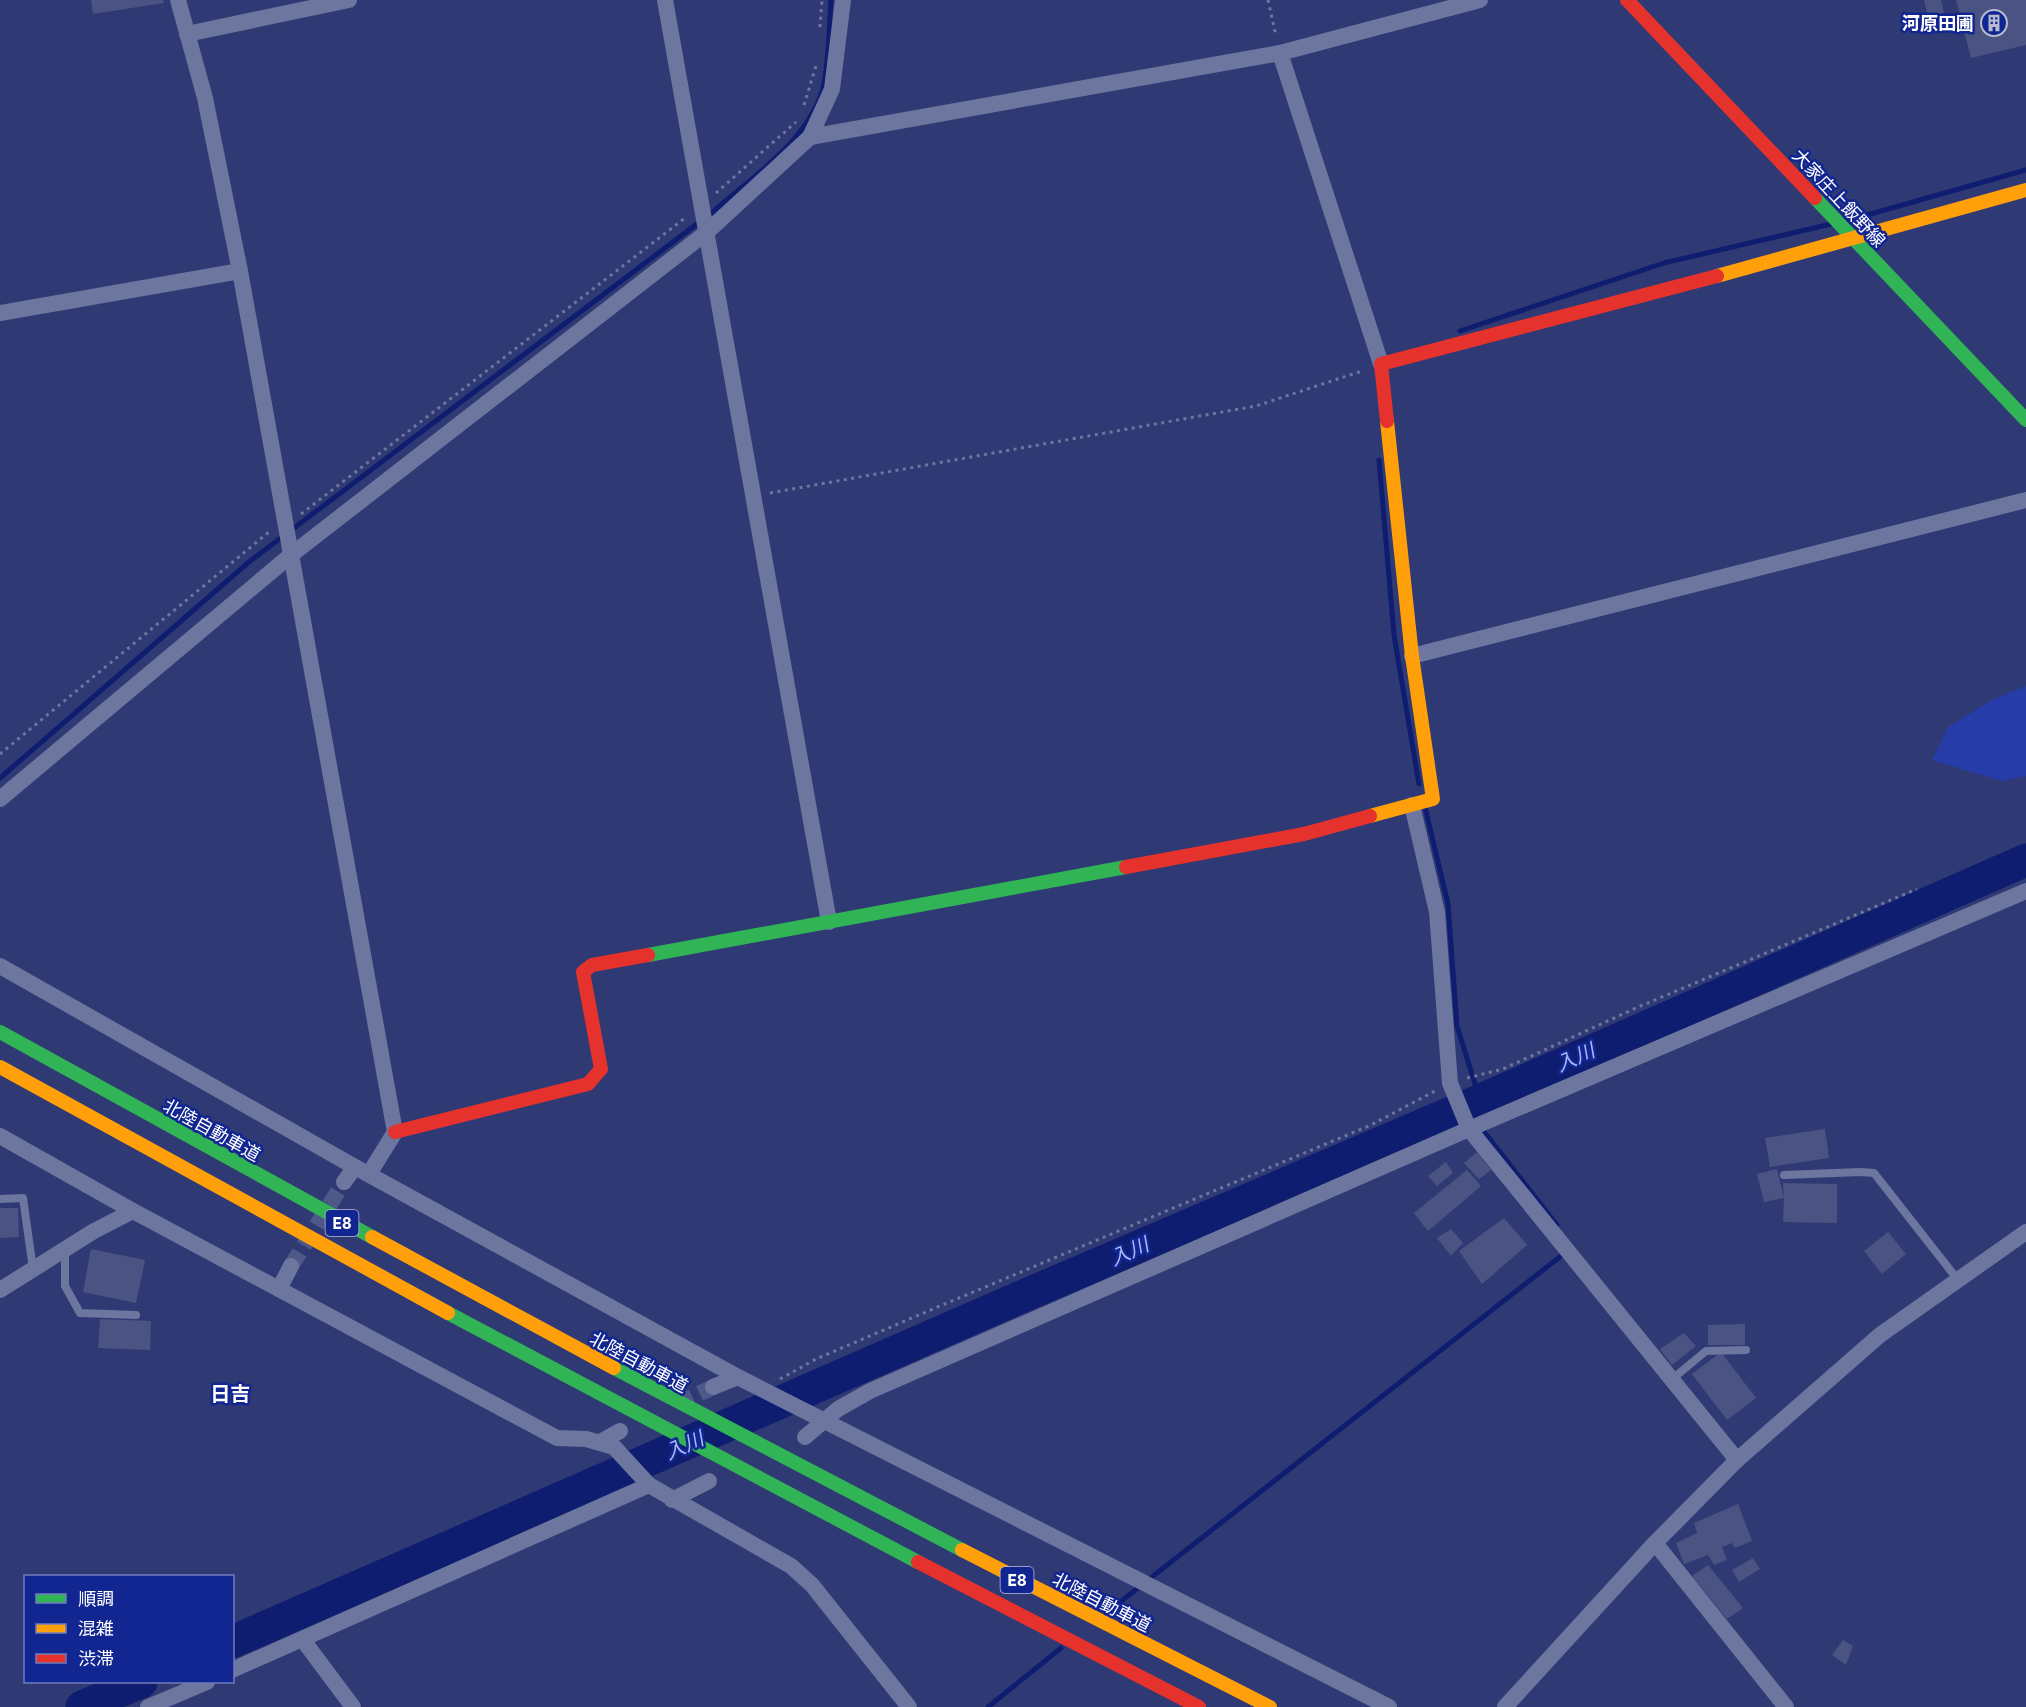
<svg xmlns="http://www.w3.org/2000/svg" width="2026" height="1707" font-family="'IBM Plex Sans','Noto Sans JP',sans-serif">
<style>
.green{fill:#253ca9}
.lines{fill:none;stroke-linecap:round;stroke-linejoin:round}
.stream{stroke:#0e1d6f;stroke-width:5}
.river{stroke:#0e1d6f;stroke-width:33}
.building{fill:#4a5382}
.street-tunnel{stroke:#4e5889;stroke-width:16;stroke-dasharray:16 8;stroke-linecap:butt}
.path{stroke:#6c769f;stroke-width:3;stroke-dasharray:3 4.5;stroke-linecap:butt}
.lane{stroke:#6c769f;stroke-width:8}
.street{stroke:#6c769f;stroke-width:16}
.fast{stroke:#30b455;stroke-width:14}
.slow{stroke:#ff9f0a;stroke-width:14}
.jam{stroke:#e5322d;stroke-width:14}
.labels{text-anchor:middle;dominant-baseline:central;stroke-width:5;stroke-linejoin:round;paint-order:stroke}
.shield{fill:#122691;stroke:#b8bede;stroke-width:1.5}
.shield-label{font-size:16px;font-weight:bold;fill:#fff}
.poi-label{font-size:18px;font-weight:bold;fill:#fff;stroke:#122691;text-anchor:end}
.street-label{font-size:18px;fill:#fff;stroke:#122691}
.water-label{font-size:20px;font-style:italic;fill:#abb9f9;stroke:#122691}
.neighbourhood-label{font-size:20px;font-weight:bold;fill:#fff;stroke:#122691}
</style>
<rect width="100%" height="100%" fill="#2f3a74"/>
<path class="green" d="M2026 686V776L2001 781 1932 760 1948 727 1992 700Z"/>
<g class="lines">
<g class="stream">
<path d="M1846 221 2026 170"/>
<path d="M1460 331 1664 263 1831 224"/>
<path d="M1379 460 1394 635 1419 784"/>
<path d="M0 778 249 562 714 211C752 177 805 143 822 92 829 69 829 26 831 0"/>
<path d="M1425 807 1448 904 1457 1026 1480 1100"/>
<path d="M1472 1104 1485 1133 1557 1225"/>
<path d="M1106 1613 1566 1252"/>
<path d="M988 1707 1061 1648"/>
</g>
<g class="river">
<path d="M232 1642 1014 1300 1472 1104 2026 860"/>
<path d="M82 1707 141 1682"/>
</g>
</g>
<g class="building">
<path d="M91 0H163L164 3 93 14Z"/>
<path d="M1924 0H1941L1944 13 1928 17Z"/>
<path d="M1956 0H2026V45L1971 58Z"/>
<path d="M1825 1129 1829 1158 1770 1167 1765 1138Z"/>
<path d="M1477 1152 1491 1170 1479 1179 1464 1163Z"/>
<path d="M1446 1162 1453 1173 1437 1186 1428 1176Z"/>
<path d="M1777 1169 1784 1198 1783 1183 1837 1184V1223L1783 1222 1784 1198 1764 1202 1757 1174Z"/>
<path d="M1467 1170 1481 1186 1428 1231 1414 1213Z"/>
<path d="M0 1208H18L19 1237 0 1238Z"/>
<path d="M1504 1218 1527 1245 1482 1284 1459 1251Z"/>
<path d="M1451 1229 1463 1243 1451 1256 1437 1238Z"/>
<path d="M1888 1232 1906 1254 1882 1274 1864 1251Z"/>
<path d="M91 1249 145 1260 136 1303 83 1292Z"/>
<path d="M100 1319 151 1321 150 1350 98 1348Z"/>
<path d="M1745 1324V1345H1708V1325Z"/>
<path d="M1684 1333 1696 1346 1672 1365 1660 1349Z"/>
<path d="M1721 1352 1756 1398 1727 1420 1692 1374Z"/>
<path d="M1738 1504 1752 1541 1735 1548 1732 1543 1722 1547 1727 1560 1714 1565 1708 1555 1684 1564 1676 1543 1697 1533 1694 1523Z"/>
<path d="M1753 1558 1760 1569 1739 1582 1732 1570Z"/>
<path d="M1708 1565 1743 1608 1727 1619 1692 1576Z"/>
<path d="M1843 1640 1853 1646 1846 1665 1832 1655Z"/>
</g>
<g class="lines">
<g class="street-tunnel">
<path d="M291 1266 344 1182"/>
<path d="M678 1404 713 1387"/>
</g>
<g class="path">
<path d="M1268 0 1276 36"/>
<path d="M820 27 822 0"/>
<path d="M804 105 816 66"/>
<path d="M716 193 796 122"/>
<path d="M770 493 1256 406 1362 371"/>
<path d="M301 514 685 218"/>
<path d="M0 754 269 532"/>
<path d="M1467 1078 1503 1069 1636 1008 1917 889"/>
<path d="M780 1379 816 1359 940 1306 1371 1125 1435 1091"/>
</g>
<g class="lane">
<path d="M1784 1175 1860 1172 1874 1173 1958 1280"/>
<path d="M0 1199 23 1198 33 1269"/>
<path d="M65 1250V1286L80 1313 136 1315"/>
<path d="M1671 1380 1706 1351 1746 1350"/>
</g>
<g class="street">
<path d="M178 0 205 98 240 271 395 1132 369 1174"/>
<path d="M665 0 829 922"/>
<path d="M187 34 349 0"/>
<path d="M810 137 1280 53"/>
<path d="M0 313 240 271"/>
<path d="M1381 364 1280 53 1480 0"/>
<path d="M1412 656 2026 500"/>
<path d="M0 799 291 555 707 232 810 137 832 89 843 0"/>
<path d="M1412 805 1437 912 1450 1083 1469 1129 1737 1460"/>
<path d="M0 966 355 1167 738 1377 1389 1707"/>
<path d="M0 1136 133 1211 557 1438 586 1439 614 1447 649 1485"/>
<path d="M344 1182 355 1167"/>
<path d="M279 1289 291 1266"/>
<path d="M0 1290 94 1231 133 1211"/>
<path d="M713 1387 738 1377"/>
<path d="M805 1437 838 1409 870 1391 1469 1129 2026 891"/>
<path d="M602 1441 620 1431"/>
<path d="M672 1500 709 1481"/>
<path d="M1655 1543 1786 1707"/>
<path d="M303 1640 353 1707"/>
<path d="M232 1670 649 1485 791 1566 812 1585 909 1707"/>
<path d="M148 1707 207 1682"/>
<path d="M1505 1707 1655 1543 1737 1460 1880 1335 2026 1232"/>
</g>
<g class="fast">
<path d="M1815 198 2026 420"/>
<path d="M648 955 1126 867"/>
<path d="M0 1032 372 1237"/>
<path d="M448 1313 918 1562"/>
<path d="M614 1368 962 1550"/>
</g>
<g class="slow">
<path d="M1717 276 2026 190"/>
<path d="M1370 816 1433 799 1412 656 1387 421"/>
<path d="M0 1067 448 1313"/>
<path d="M372 1237 614 1368"/>
<path d="M962 1550 1270 1707"/>
</g>
<g class="jam">
<path d="M1627 0 1815 198"/>
<path d="M1387 421 1381 364 1717 276"/>
<path d="M1126 867 1304 834 1370 816"/>
<path d="M395 1132 588 1084 601 1069 583 972 592 965 648 955"/>
<path d="M918 1562 1199 1707"/>
</g>
</g>
<defs>
<symbol id="building-ring" viewBox="-11 -11 22 22"><circle r="9.5" fill="#122691" stroke="#b6bace" stroke-width="1.5"/><path d="M-4-6H4V6H1V3H-1V6H-4ZM-2.5-4.3h1.7v1.8h-1.7ZM.8-4.3h1.7v1.8H.8ZM-2.5-1h1.7V.8h-1.7ZM.8-1h1.7V.8H.8Z" fill="#b6bace"/></symbol>
</defs>
<g fill-rule="evenodd">
<use href="#building-ring" x="1979" y="8" width="30" height="30"/>
</g>
<g class="labels">
<g class="shield">
<rect x="325.5" y="1210" width="33" height="26" rx="4.5"/>
<rect x="1000.5" y="1567" width="33" height="26" rx="4.5"/>
</g>
<g class="shield-label">
<text x="342" y="1223">E8</text>
<text x="1017" y="1580">E8</text>
</g>
<g class="poi-label">
<text x="1974" y="23">河原田圃</text>
</g>
<g class="street-label">
<text transform="translate(1839 198) rotate(47)">大家庄上飯野線</text>
<text transform="translate(212 1130) rotate(29)">北陸自動車道</text>
<text transform="translate(639 1362) rotate(28)">北陸自動車道</text>
<text transform="translate(1102 1602) rotate(27)">北陸自動車道</text>
</g>
<g class="water-label">
<text transform="translate(1575 1057) rotate(-24)">入川</text>
<text transform="translate(1129 1251) rotate(-24)">入川</text>
<text transform="translate(684 1445) rotate(-24)">入川</text>
</g>
<g class="neighbourhood-label">
<text x="230" y="1393">日吉</text>
</g>
</g>
<rect x="24" y="1575" width="210" height="108" fill="#122691" stroke="#717dbd" stroke-width="1.5"/>
<rect x="36" y="1594" width="30" height="9" fill="#30b455" stroke="#717dbd" stroke-width="1.5"/>
<text x="78" y="1605" font-size="18" fill="#ffffff">順調</text>
<rect x="36" y="1624" width="30" height="9" fill="#ff9f0a" stroke="#717dbd" stroke-width="1.5"/>
<text x="78" y="1635" font-size="18" fill="#ffffff">混雑</text>
<rect x="36" y="1654" width="30" height="9" fill="#e5322d" stroke="#717dbd" stroke-width="1.5"/>
<text x="78" y="1665" font-size="18" fill="#ffffff">渋滞</text>
</svg>
